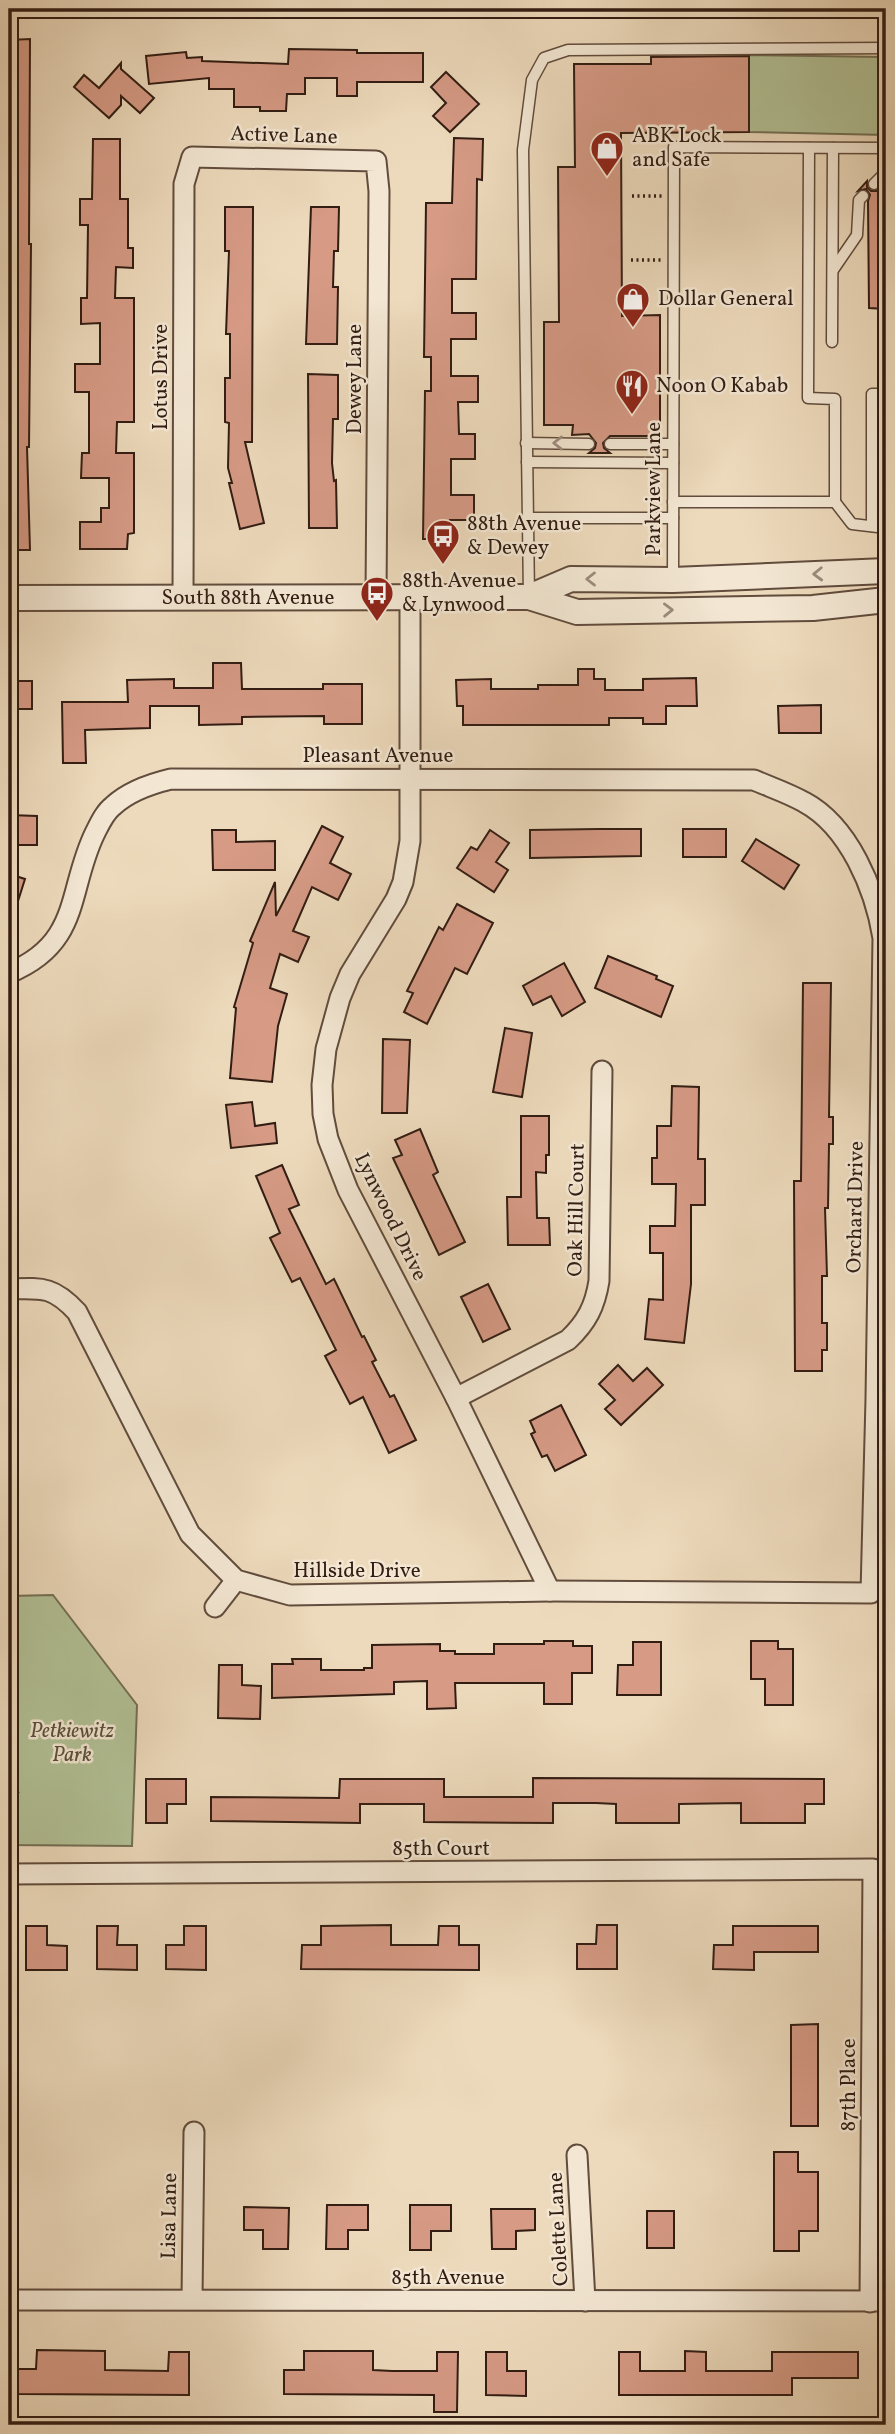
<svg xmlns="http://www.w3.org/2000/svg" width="895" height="2434" font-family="Vollkorn,serif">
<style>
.green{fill:#b2c196;stroke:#726f54;stroke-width:2}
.building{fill:#d69a85;stroke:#321d13;stroke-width:2}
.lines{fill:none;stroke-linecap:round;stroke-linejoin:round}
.service-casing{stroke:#614c3d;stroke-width:13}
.minor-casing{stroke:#614c3d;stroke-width:23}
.tertiary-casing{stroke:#614c3d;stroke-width:28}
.path{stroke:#321d13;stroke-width:3.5;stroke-dasharray:2 3.5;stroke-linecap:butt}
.service{stroke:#f3e7d3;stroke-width:10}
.minor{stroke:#f3e7d3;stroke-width:19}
.tertiary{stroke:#f3e7d3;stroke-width:24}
.oneway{stroke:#9c8c7d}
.labels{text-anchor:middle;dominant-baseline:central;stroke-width:5;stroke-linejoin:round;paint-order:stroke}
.street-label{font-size:21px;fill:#321d13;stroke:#f3e7d3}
.poi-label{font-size:21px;fill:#321d13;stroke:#f3e7d3;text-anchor:start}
.park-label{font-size:21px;font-style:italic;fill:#584e3a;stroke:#f3e7d3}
</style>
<rect width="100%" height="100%" fill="#eddabc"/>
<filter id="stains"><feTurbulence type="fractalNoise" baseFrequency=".00286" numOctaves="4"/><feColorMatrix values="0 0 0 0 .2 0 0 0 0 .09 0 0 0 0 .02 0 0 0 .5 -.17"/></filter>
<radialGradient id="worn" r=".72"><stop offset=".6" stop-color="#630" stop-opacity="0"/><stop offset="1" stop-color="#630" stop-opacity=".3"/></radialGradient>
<g class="green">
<path d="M749 55 886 57V135L749 132Z"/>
<path d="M53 1595 137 1705 132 1846 9 1845V1596Z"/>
</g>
<g class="building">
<path d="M30 39 29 244H31L29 447H27L30 550H9V40Z"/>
<path d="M289 49 357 50V53H423V82H357V96H337V78H305V94H287L286 111H260V107H234V89H209V78L149 84 146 56 186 52 187 58 202 57V61L288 64Z"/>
<path d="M749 56V132L621 133 622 316 660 315V436H610L603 443 604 448 610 453H589L595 448 596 443 589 434 572 435 573 425H544V322H559L558 167H575L574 64H651V57Z"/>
<path d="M121 63V69L154 98 140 113 121 96V105L109 118 74 87 84 75 99 88Z"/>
<path d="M446 72 479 104 450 132 433 116 446 103 431 87Z"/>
<path d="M454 138 483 139 482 180 477 179 476 279H452V313H476V339H451V376H478V402H458L459 434H475V459H451V495H474V520H450V539H423L425 391H431V357H424L426 203H452Z"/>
<path d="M93 139H120V199H128V248H133V268L116 267 115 298H134V422H117L116 453H134V533L128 534 127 549H80V522H101V508H109V478H81L82 453H89V392H75V364H100V323L81 324V298H87L88 225H80V199H92Z"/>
<path d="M867 181V187L871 191H886V309L869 308 868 201 870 195 866 189 858 191Z"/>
<path d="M225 207H253L252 442H245L264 523 240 529 229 483H232L228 468 229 423 225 422V378H230V334H226L229 251H225Z"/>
<path d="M311 207H339L338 251H334L333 287H338L337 344H306Z"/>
<path d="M308 374 338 375V419H333L332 463 334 481 336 480 337 528H309Z"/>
<path d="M213 663H241L242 689H323V684H362V724H324V716L242 717V724L199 725V706H150V728L85 730 86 763H63L62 702H128L127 680 174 679V688H213Z"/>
<path d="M578 669H594V679H605V690H643V679L696 678 697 706H666V724H643V718H609V725H463V706H457L456 680 491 679V689H538V685H578Z"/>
<rect x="9" y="681" width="23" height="28"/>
<path d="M821 705V733H779L778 706Z"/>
<path d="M9 815 37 816V845H9Z"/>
<path d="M322 826 343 837 330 863 351 874 338 900 312 887 293 931 309 937 298 962 280 954 270 988 287 994 278 1026 272 1082 230 1078 236 1008 234 1007 253 943 250 941 275 882 276 916Z"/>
<path d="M598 829H641V856L530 858V830Z"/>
<rect x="683" y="829" width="43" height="28"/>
<path d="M212 830H236V842L275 841V870H213Z"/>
<path d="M490 830 509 843 496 862 508 870 494 892 457 868 471 847 477 850Z"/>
<path d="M756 839 799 865 784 889 742 861Z"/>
<path d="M9 874 25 879 12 920H9Z"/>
<path d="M457 904 493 923 467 974 455 968 427 1024 404 1012 413 993 407 991 439 927 443 930Z"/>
<path d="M608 956 657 976 656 979 673 986 661 1017 595 988Z"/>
<path d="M564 963 585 1002 562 1016 551 996 533 1005 523 986Z"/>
<path d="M803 983H831L829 1117H833V1144H829L828 1208H825L827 1276H822V1323H827V1350H822V1371H795L794 1181H801Z"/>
<path d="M505 1028 532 1033 522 1097 493 1092Z"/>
<path d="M383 1039 410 1040 407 1113H382Z"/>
<path d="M672 1086 699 1087 698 1159H705V1205H691V1284L684 1343 645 1339 649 1299 663 1300V1253H650V1226H675L676 1184H652V1158H657V1126H671Z"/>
<path d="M252 1102 255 1126 275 1123 277 1143 231 1148 226 1105Z"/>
<path d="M521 1116H549V1155H546V1173L536 1172 537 1218H549L550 1245H508L507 1197H521Z"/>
<path d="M420 1129 438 1172 433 1175 465 1242 439 1255 393 1158 402 1155 395 1140Z"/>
<path d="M282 1165 299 1205 289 1209 326 1284 334 1279 362 1337 364 1336 376 1360 372 1362 390 1397 394 1395 416 1440 389 1453 363 1397 350 1404 325 1356 336 1350 300 1278 292 1282 270 1238 280 1233 256 1176Z"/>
<path d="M488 1284 510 1329 483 1342 461 1297Z"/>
<path d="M618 1365 633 1381 647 1368 663 1385 621 1425 605 1409 615 1400 599 1384Z"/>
<path d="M561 1405 586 1455 555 1471 547 1455 542 1457 531 1434 535 1432 530 1421Z"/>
<path d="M544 1641H573V1646H592V1673H572V1704H544V1683H455L456 1708 427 1709V1681L394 1682V1694L272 1698V1664H293L292 1659H321V1670H364V1668H372V1645L440 1644V1651H455V1654H494V1644H544Z"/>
<path d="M751 1641H778V1649H793V1705H765V1679H751Z"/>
<path d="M633 1642H661V1695H617L618 1665H633Z"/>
<path d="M219 1665H242V1685L261 1686 260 1719 218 1718Z"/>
<path d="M533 1778 824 1779V1804H805V1823H741V1803L679 1804V1823H616V1804L596 1803H553V1823L424 1822V1804H360V1823L211 1821V1797L339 1798 340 1779H444V1797H533Z"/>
<path d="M146 1779H186V1804H167V1823H146Z"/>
<path d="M391 1925V1945H438L439 1926H459V1945H479V1970L301 1969 302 1945H321V1926Z"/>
<path d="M597 1925H617V1969H577V1944H596Z"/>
<path d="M26 1926H47V1945L67 1946V1970H26Z"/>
<path d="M97 1926H118L117 1945H137V1970L97 1969Z"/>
<path d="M184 1926H206V1970L166 1969V1945H184Z"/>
<path d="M733 1926H818V1952H754V1970L713 1969 714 1945H733Z"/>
<path d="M818 2024V2126H791V2025Z"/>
<path d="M774 2152H798V2172H818V2231H799V2251H774Z"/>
<path d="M327 2205H368V2230H348V2249H326Z"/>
<path d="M410 2205H451V2231H431V2250H410Z"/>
<path d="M244 2207 289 2208 288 2249H263V2230H244Z"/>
<path d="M491 2209H535V2230L516 2231V2249H492Z"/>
<rect x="647" y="2211" width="27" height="37"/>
<path d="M37 2350 105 2351V2370L168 2371 169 2352H189V2395L17 2394V2369H36Z"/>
<path d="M304 2351H373V2370L392 2371H437V2352H458L457 2412H434V2395L284 2394V2370H304Z"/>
<path d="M685 2351 706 2352V2371H772V2352H858V2378H792V2395H619V2352H640V2371H685Z"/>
<path d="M486 2352H507V2371H526V2396L486 2395Z"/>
</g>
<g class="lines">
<defs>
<g id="service">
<path d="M874 184 886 172"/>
<path d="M833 270 857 235 859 200 863 196"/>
<path d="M832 342 833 148"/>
<path d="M526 443 589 444"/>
<path d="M610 444H673"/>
<path d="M527 462 673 463"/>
<path d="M673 502H835V399L808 398 809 148"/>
<path d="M835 502 852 524 886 528"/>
<path d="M528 518H673"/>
<path d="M872 526V394H886"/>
<path d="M673 579 674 147 886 148"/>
<path d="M529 597 523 150 532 80 544 58 568 50 886 48"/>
</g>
<g id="minor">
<path d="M183 598 184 184 192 157 376 161 379 191 376 598"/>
<path d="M410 598V841L403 882 396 899 350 974 340 998 326 1049 322 1085 323 1114 328 1139 348 1190 456 1398 550 1591"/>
<path d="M9 973C82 943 67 890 95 833 100 823 105 812 113 806 129 791 150 784 171 779L754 780C770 787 788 793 804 802 849 826 875 889 883 938L876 1399 871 1593 550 1591 290 1595 236 1580 190 1534 77 1312C53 1286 42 1288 9 1289"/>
<path d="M456 1398 568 1340C587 1322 595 1306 599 1281L602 1071"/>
<path d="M215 1607 236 1580"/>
<path d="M9 1874 873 1869 870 2302"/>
<path d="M577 2155 585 2301"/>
<path d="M192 2299 194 2132"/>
<path d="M9 2300 886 2301"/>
</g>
<g id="tertiary">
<path d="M529 597 571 579 673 580 886 571"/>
<path d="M9 598 529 597 577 612 813 608 886 600"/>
</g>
</defs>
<use href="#service" class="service-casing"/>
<use href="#minor" class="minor-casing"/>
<use href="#tertiary" class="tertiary-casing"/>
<g class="path">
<path d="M632 196H662"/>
<path d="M631 260H661"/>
<path d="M9 1779 14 1781 18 1791 16 1797 9 1801"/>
</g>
<use href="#service" class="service"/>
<use href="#minor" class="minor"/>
<use href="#tertiary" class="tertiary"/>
</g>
<defs><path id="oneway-chevron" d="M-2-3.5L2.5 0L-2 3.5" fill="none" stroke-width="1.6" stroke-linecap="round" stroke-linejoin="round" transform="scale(1.75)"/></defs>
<g class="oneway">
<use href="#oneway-chevron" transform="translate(558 443) rotate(-180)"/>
<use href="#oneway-chevron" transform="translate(818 574) rotate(178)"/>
<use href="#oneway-chevron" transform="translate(591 579) rotate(-180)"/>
<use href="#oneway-chevron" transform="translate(668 610) rotate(-1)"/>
</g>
<defs>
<symbol id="shop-pin" viewBox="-11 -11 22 30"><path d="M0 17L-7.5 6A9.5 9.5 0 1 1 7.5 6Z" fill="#8f2418" stroke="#f3e7d3"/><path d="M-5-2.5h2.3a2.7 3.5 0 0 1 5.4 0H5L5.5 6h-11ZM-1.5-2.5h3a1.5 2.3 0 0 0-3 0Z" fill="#fff"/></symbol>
<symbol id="restaurant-pin" viewBox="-11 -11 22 30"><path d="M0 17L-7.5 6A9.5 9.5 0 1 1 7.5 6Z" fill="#8f2418" stroke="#f3e7d3"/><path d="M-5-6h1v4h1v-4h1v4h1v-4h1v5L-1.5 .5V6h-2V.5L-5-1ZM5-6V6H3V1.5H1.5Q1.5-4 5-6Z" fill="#fff"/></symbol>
<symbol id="bus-pin" viewBox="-11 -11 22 30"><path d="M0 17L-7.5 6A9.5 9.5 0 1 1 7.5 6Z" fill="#8f2418" stroke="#f3e7d3"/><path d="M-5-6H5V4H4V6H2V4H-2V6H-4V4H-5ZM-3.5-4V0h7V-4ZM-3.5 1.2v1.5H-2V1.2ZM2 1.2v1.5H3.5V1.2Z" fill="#fff"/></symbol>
</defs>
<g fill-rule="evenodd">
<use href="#shop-pin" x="588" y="129" width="38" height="52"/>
<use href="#shop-pin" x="614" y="280" width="38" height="52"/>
<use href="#restaurant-pin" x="613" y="367" width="38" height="52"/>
<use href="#bus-pin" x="424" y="517" width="38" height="52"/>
<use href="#bus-pin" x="358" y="574" width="38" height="52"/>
</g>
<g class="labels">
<g class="street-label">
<text transform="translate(284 136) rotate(2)">Active Lane</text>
<text transform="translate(161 377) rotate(-90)">Lotus Drive</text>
<text transform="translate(355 379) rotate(-90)">Dewey Lane</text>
<text transform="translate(654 489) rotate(-90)">Parkview Lane</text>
<text x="248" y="598">South 88th Avenue</text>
<text x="378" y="756">Pleasant Avenue</text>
<text transform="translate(856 1207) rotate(-89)">Orchard Drive</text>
<text transform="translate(577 1210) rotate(-89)">Oak Hill Court</text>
<text transform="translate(390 1217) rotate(64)">Lynwood Drive</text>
<text x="357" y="1571">Hillside Drive</text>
<text x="441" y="1849">85th Court</text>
<text transform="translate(849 2085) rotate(-90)">87th Place</text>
<text transform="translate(170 2216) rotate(-89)">Lisa Lane</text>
<text transform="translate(559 2229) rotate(-93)">Colette Lane</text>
<text x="448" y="2278">85th Avenue</text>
</g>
<g class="poi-label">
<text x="632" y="136">ABK Lock<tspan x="632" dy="24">and Safe</tspan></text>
<text x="658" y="299">Dollar General</text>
<text x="656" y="386">Noon O Kabab</text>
<text x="467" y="524">88th Avenue<tspan x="467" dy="24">&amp; Dewey</tspan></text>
<text x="402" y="581">88th Avenue<tspan x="402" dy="24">&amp; Lynwood</tspan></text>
</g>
<g class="park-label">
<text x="72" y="1731">Petkiewitz<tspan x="72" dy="24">Park</tspan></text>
</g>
</g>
<rect width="895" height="2434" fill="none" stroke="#eddabc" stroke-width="35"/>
<rect x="10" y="10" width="874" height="2413" fill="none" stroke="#321d13" stroke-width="3.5"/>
<rect x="18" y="18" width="860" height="2399" fill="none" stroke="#321d13" stroke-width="2"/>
<rect width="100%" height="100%" filter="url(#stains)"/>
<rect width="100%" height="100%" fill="url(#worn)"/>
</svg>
